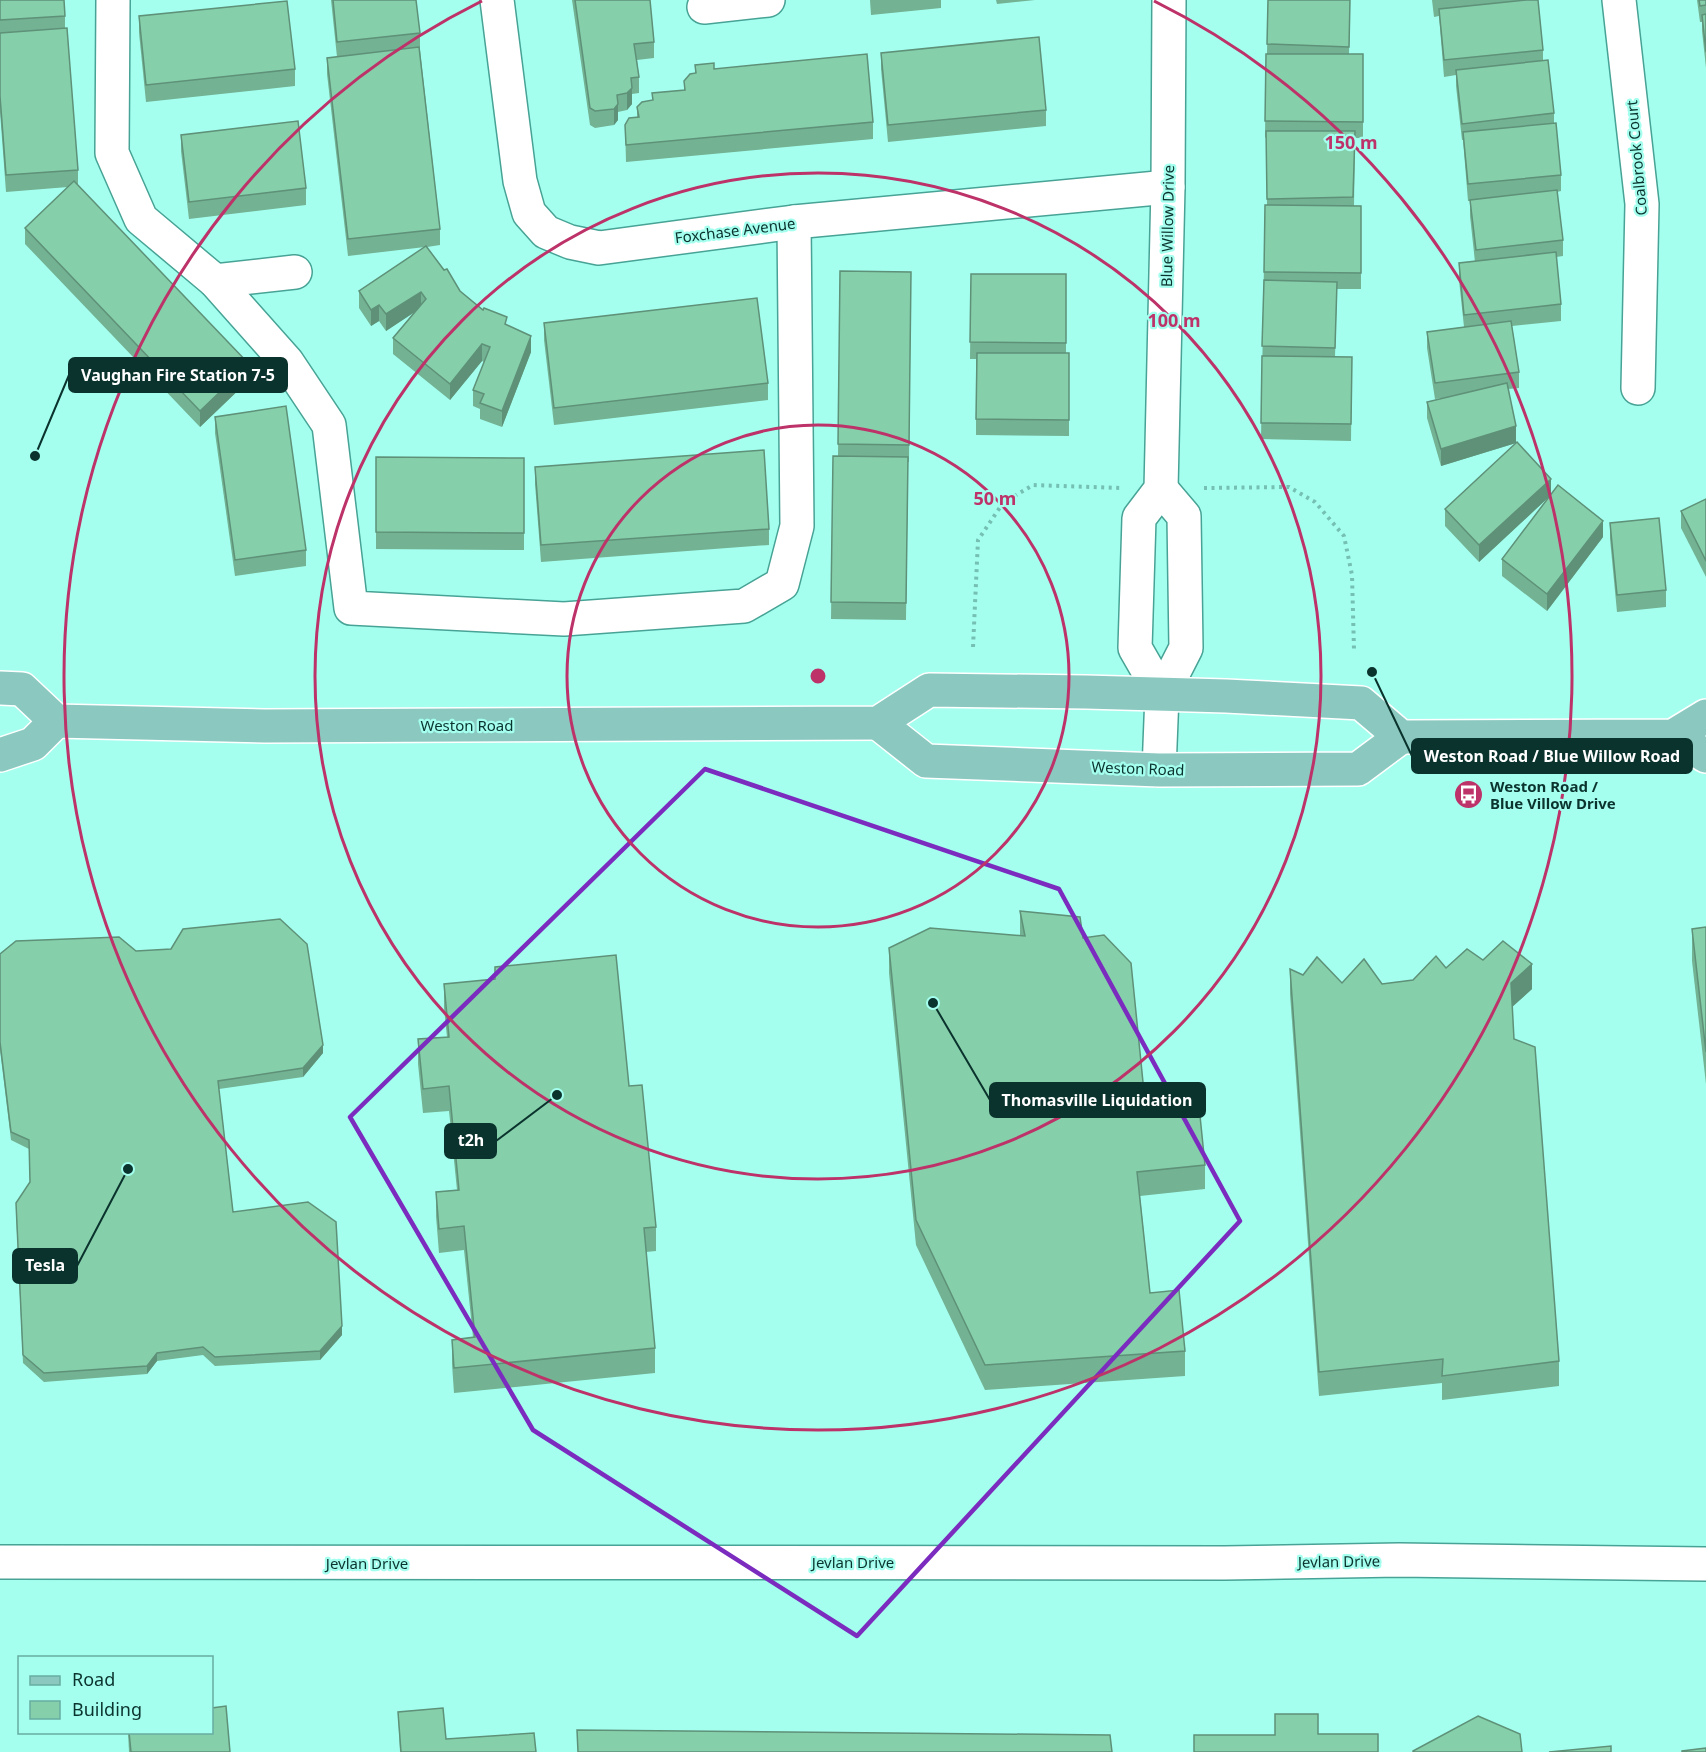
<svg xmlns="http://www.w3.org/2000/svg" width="1706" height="1752" font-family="'Noto Sans',sans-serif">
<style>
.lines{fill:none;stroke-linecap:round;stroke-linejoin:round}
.minor-casing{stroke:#47a395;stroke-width:36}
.major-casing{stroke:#fff;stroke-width:36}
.path{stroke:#75c0b3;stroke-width:4;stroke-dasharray:3 4.5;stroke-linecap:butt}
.minor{stroke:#fff;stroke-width:33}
.major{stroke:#8bc9c0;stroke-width:33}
.wall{fill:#73b293}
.shaded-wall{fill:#5e9178}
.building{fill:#86cfab;stroke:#5e9178;stroke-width:1.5}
.marked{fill:none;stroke:#7b2cbf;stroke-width:4.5;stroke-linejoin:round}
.ring{fill:none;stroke:#bd3268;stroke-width:3}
.labels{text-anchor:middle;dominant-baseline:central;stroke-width:4.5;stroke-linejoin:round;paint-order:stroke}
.street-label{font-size:15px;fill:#0b332d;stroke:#a4ffef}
.poi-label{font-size:15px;font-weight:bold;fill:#0b332d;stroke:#a4ffef;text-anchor:start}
.centre{fill:#bd3268;stroke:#a4ffef;stroke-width:3}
.ring-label{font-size:18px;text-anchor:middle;font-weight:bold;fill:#bd3268;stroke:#a4ffef;stroke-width:4.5;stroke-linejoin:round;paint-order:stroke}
.leader{fill:none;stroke:#0b332d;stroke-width:2}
.callout-dot{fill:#0b332d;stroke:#a4ffef;stroke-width:2}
.callout{fill:#0b332d;stroke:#0b332d;stroke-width:2}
.callout-label{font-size:16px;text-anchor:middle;font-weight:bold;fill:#fff}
</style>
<rect width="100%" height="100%" fill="#a4ffef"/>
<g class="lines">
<defs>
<g id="minor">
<path d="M113 0 112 153 141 219 215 281 287 362 329 425 351 608 564 619 744 606 782 584 797 526 794 222"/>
<path d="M497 0 520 181 529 213 546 232 570 242 599 248 794 222 1168 187"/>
<path d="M1619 0 1642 204 1638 388"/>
<path d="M704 7 768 0"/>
<path d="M215 281 295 272"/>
<path d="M1162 695 1135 648 1139 518 1161 489 1168 187 1169 0"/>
<path d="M1159 770 1162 695 1186 648 1184 516 1161 489"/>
<path d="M0 1562 1224 1563 1399 1560 1706 1564"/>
</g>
<g id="major">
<path d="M0 688 22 689 56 721 265 726 878 723 929 690 1086 692 1226 696 1361 703 1401 737 1673 736 1706 716"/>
<path d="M878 723 926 761 1159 770 1358 769 1401 737"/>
<path d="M1673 736 1706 756"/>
<path d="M0 755 33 744 56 721"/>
</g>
</defs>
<use href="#minor" class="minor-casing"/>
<use href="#major" class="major-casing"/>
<g class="path">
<path d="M1204 488 1289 487 1315 502 1344 536 1352 575 1354 650"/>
<path d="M973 647 978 540 1003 503 1033 485 1121 488"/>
</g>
<use href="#minor" class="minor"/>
<use href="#major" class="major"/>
</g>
<g class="wall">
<path d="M0 0 65 16V29L78 170V185L249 380 200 427 25 244V228L68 187 6 192 0 112Z"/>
<path d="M331 0H416L420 33V50L440 229V245L427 247 460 291 483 310 507 325 531 352 502 427 480 419V409L473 406V390L484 362 482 361 450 400 393 354V338L414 312 386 331 379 321 371 326 359 308V291L425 247 348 256 327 74V58L337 57Z"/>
<path d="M572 0H650L654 42V58L637 60 639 77V93L632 94V104L627 110 618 112V120L614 125 595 128 590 125Z"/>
<path d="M870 0H941V8L871 15Z"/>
<path d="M996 0H1035L997 4Z"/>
<path d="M1268 0H1350L1349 54H1363V138H1355L1354 206H1361V289H1337L1335 357H1352L1351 441 1261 439 1265 205H1267L1266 138 1265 137 1266 54H1267Z"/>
<path d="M1432 0H1538L1543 50V60L1554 113V123L1561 175V191L1557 192 1563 240V256L1556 257 1561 304V321L1512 326 1519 372V388L1508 389 1516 443 1551 495 1479 562 1445 526V509L1516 443 1441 466 1427 418V402L1443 398 1435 399 1427 348V332L1464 327 1459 280V263L1475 262 1470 216V201H1468L1463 140H1462L1456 86V75L1444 77 1439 16 1434 17Z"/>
<path d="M1697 0H1706V68L1702 31V22H1700Z"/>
<path d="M139 16 295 69V86L146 102 139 33Z"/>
<path d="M881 53 1046 110V126L888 142 881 69Z"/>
<path d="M695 65 714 69 873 122V139L626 162 625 125 637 117V107L684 90V81L695 73Z"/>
<path d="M181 135 306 188V205L189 219 181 151Z"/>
<path d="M840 271 911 272 909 462H908L906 620 831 619 833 456H838Z"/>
<path d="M971 274H1066V353H1069V436L976 435V359H970Z"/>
<path d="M544 323 768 383V400L554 425 544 340Z"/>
<path d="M215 417 306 550V566L235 576 215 433Z"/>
<path d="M376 457 524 458V550L376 549Z"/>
<path d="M535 467 769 529V545L541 562 535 484Z"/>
<path d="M1706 499V577L1681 528V511Z"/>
<path d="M1610 523 1666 590V607L1617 612 1610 539Z"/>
<path d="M1603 537 1547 611 1502 576V559Z"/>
<path d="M1020 911 1083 938 1145 1102 1205 1165V1189L1140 1196 1150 1293 1185 1351V1376L985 1390 916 1245 889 973V948L1020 936Z"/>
<path d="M1706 927V1084L1692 961V929Z"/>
<path d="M136 951 323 1053 303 1077 219 1089 233 1212 342 1335 320 1360 215 1366 203 1355 157 1361 147 1374 44 1382 23 1363 16 1212 30 1182 29 1149 11 1140 0 1050V954Z"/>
<path d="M1483 960 1532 989 1512 1007 1514 1039 1559 1361V1386L1442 1400V1383L1319 1396 1290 994V969L1303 975 1342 983 1382 984 1413 980 1446 968Z"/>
<path d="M495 967 629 1086 656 1227V1251L646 1252 655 1348V1373L454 1393 452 1364V1340L473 1337 464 1250 439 1253 436 1216V1192L457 1190 449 1111 423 1113 418 1064V1039L447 1037 444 1008V984L495 979Z"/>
<path d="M398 1712 446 1739 536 1752H400Z"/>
<path d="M128 1732H212L230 1752H129Z"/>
</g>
<g class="shaded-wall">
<path d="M632 88V104L627 110V93Z"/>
<path d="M618 104V120L614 125V109Z"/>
<path d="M421 292V308L386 331V314Z"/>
<path d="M379 305V321L371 326V310Z"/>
<path d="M531 336V352L502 427V411Z"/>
<path d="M482 344V361L450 400V384Z"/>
<path d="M249 364V380L200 427V411Z"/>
<path d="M1516 426V443L1441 466V449Z"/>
<path d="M1551 479V495L1479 562V545Z"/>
<path d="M1603 521V537L1547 611V594Z"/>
<path d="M1532 964V989L1511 1008V983Z"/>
<path d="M323 1045V1053L303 1077V1068Z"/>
<path d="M342 1326V1335L320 1360V1351Z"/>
<path d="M157 1353V1361L147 1374V1366Z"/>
</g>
<g class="building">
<path d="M0 0H64L65 16 0 20Z"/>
<path d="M333 0H416L420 33 337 42Z"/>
<path d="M575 0H650L654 42 634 44 639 77 631 78 632 88 627 93 617 95 618 104 614 109 595 111 590 108Z"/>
<path d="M1268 0H1350L1349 47 1267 44Z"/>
<path d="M1526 0H1538L1543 50 1444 60 1439 9Z"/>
<path d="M1699 0H1706V5L1700 6Z"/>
<path d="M287 1 295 69 146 85 139 16Z"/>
<path d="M1706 14V52L1702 15Z"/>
<path d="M67 28 78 170 6 175 0 96V33Z"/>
<path d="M1039 37 1046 110 888 125 881 53Z"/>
<path d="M419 47 440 229 348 239 327 58Z"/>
<path d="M867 54 873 122 626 145 625 125 629 118 639 117 637 107 642 102 653 100 652 93 685 90 684 81 690 74 696 73 695 65 714 63V69Z"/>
<path d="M1266 54H1363V122L1265 121Z"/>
<path d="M1548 60 1554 113 1462 124 1456 70Z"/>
<path d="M298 121 306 188 189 202 181 135Z"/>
<path d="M1556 123 1561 175 1468 184 1463 132Z"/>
<path d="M1266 131H1355L1353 197 1267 199Z"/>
<path d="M74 181 249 364 200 411 25 228Z"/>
<path d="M1557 190 1563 240 1476 250 1470 200Z"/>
<path d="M1265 205 1361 206V273L1264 272Z"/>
<path d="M426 246 444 270 447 269 460 291 483 310 484 308 507 317 505 324 531 336 502 411 480 403 484 394 473 390 490 347 482 344 450 384 393 338 426 299 421 292 386 314 379 305 371 310 359 291Z"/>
<path d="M1556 252 1561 304 1464 315 1459 263Z"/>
<path d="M840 271 911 272 909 445 838 444Z"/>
<path d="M971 274H1066V343L970 342Z"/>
<path d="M1264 280 1337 282 1335 348 1262 346Z"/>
<path d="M757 298 768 383 554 408 544 323Z"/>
<path d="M1511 321 1519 372 1435 383 1427 332Z"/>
<path d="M977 353H1069V420L976 419Z"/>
<path d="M1262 356 1352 357 1351 424 1261 423Z"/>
<path d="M1507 383 1516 426 1441 449 1427 402Z"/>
<path d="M286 406 306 550 235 560 215 417Z"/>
<path d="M1517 442 1551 479 1479 545 1445 509Z"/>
<path d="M764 450 769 529 541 545 535 467Z"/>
<path d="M833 456 908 457 906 603 831 602Z"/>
<path d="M376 457 524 458V533L376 532Z"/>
<path d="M1558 485 1603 521 1547 594 1502 559Z"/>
<path d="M1706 499V561L1681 511Z"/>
<path d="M1659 518 1666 590 1617 595 1610 523Z"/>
<path d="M1020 911 1080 917 1083 938 1104 935 1131 963 1145 1102 1198 1096 1205 1165 1137 1172 1150 1293 1179 1290 1185 1351 985 1365 916 1220 889 948 930 928 1025 936Z"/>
<path d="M280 919 307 944 323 1045 303 1068 218 1081 233 1212 308 1202 336 1222 342 1326 320 1351 215 1357 203 1347 157 1353 147 1366 44 1373 23 1355 16 1203 30 1182 29 1140 11 1132 0 1042V954L16 941 119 937 136 951 171 949 183 929Z"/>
<path d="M1706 927V1052L1692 929Z"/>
<path d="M1503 941 1532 964 1511 983 1514 1039 1535 1047 1559 1361 1442 1376 1443 1359 1319 1372 1290 969 1303 975 1317 957 1342 983 1364 959 1382 984 1413 980 1436 956 1446 968 1467 949 1483 960Z"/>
<path d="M616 955 629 1086 642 1085 656 1227 644 1228 655 1348 454 1368 452 1340 475 1337 464 1226 439 1229 436 1192 459 1190 449 1086 423 1089 418 1039 449 1037 444 984 495 979V967Z"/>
<path d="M226 1706 230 1752H131L129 1732H212V1708Z"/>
<path d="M443 1708 446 1739 534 1733 536 1752H401L398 1712Z"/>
<path d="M1275 1714H1318V1734H1378V1752H1194V1735H1275Z"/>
<path d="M1478 1716 1520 1734 1522 1752H1413V1751Z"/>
<path d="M577 1730 1110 1735 1112 1752H578Z"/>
<path d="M1611 1746V1752H1549Z"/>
<path d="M1706 1748V1752H1682V1751Z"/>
</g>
<path class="marked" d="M705 769 1059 889 1240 1221 857 1636 533 1430 350 1117Z"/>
<g class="ring">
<circle cx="818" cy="676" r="251"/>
<circle cx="818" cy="676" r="503"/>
<path d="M1154 1A754 754 0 1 1 482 1"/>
</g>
<defs>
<symbol id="bus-disc" viewBox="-11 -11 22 22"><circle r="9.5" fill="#bd3268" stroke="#a4ffef"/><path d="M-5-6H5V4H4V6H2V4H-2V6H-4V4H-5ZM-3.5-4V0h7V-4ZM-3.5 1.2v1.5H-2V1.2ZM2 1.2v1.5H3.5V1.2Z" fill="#fff"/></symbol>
</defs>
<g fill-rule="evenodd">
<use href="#bus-disc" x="1452" y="778" width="33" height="33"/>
</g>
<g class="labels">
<g class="street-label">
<text transform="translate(1636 158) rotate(-95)">Coalbrook Court</text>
<text transform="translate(1167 226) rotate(-89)">Blue Willow Drive</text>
<text transform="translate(735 230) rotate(-7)">Foxchase Avenue</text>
<text x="467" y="725">Weston Road</text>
<text transform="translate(1138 768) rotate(2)">Weston Road</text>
<text transform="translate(1339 1561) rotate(-1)">Jevlan Drive</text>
<text x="853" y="1562">Jevlan Drive</text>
<text x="367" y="1563">Jevlan Drive</text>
</g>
<g class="poi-label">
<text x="1490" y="786">Weston Road /<tspan x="1490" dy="17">Blue Villow Drive</tspan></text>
</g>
</g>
<circle cx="818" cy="676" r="9" class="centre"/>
<g class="ring-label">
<text x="1351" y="149">150 m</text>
<text x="1174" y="327">100 m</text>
<text x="995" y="505">50 m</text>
</g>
<path class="leader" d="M35 456L69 375M1372 672L1412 756M933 1003L990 1100M557 1095L496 1141M128 1169L77 1266"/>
<g class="callout-dot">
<circle cx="35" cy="456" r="6"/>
<circle cx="1372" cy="672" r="6"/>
<circle cx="933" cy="1003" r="6"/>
<circle cx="557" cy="1095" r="6"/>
<circle cx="128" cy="1169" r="6"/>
</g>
<g class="callout">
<rect x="69" y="358" width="218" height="34" rx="6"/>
<rect x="1412" y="739" width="280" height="34" rx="6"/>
<rect x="990" y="1083" width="215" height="34" rx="6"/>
<rect x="445" y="1124" width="51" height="34" rx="6"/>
<rect x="13" y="1249" width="64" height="34" rx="6"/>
</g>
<g class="callout-label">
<text x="178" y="381">Vaughan Fire Station 7-5</text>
<text x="1552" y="762">Weston Road / Blue Willow Road</text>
<text x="1097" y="1106">Thomasville Liquidation</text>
<text x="471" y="1146">t2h</text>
<text x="45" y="1271">Tesla</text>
</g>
<rect x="18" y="1656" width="195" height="78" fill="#a4ffef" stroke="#67ada1" stroke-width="1.5"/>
<rect x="30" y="1676" width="30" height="9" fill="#8bc9c0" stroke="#67ada1" stroke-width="1.5"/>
<text x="72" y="1686" font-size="18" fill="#0b332d">Road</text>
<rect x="30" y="1701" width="30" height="18" fill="#86cfab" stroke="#67ada1" stroke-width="1.5"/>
<text x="72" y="1716" font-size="18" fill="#0b332d">Building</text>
</svg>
